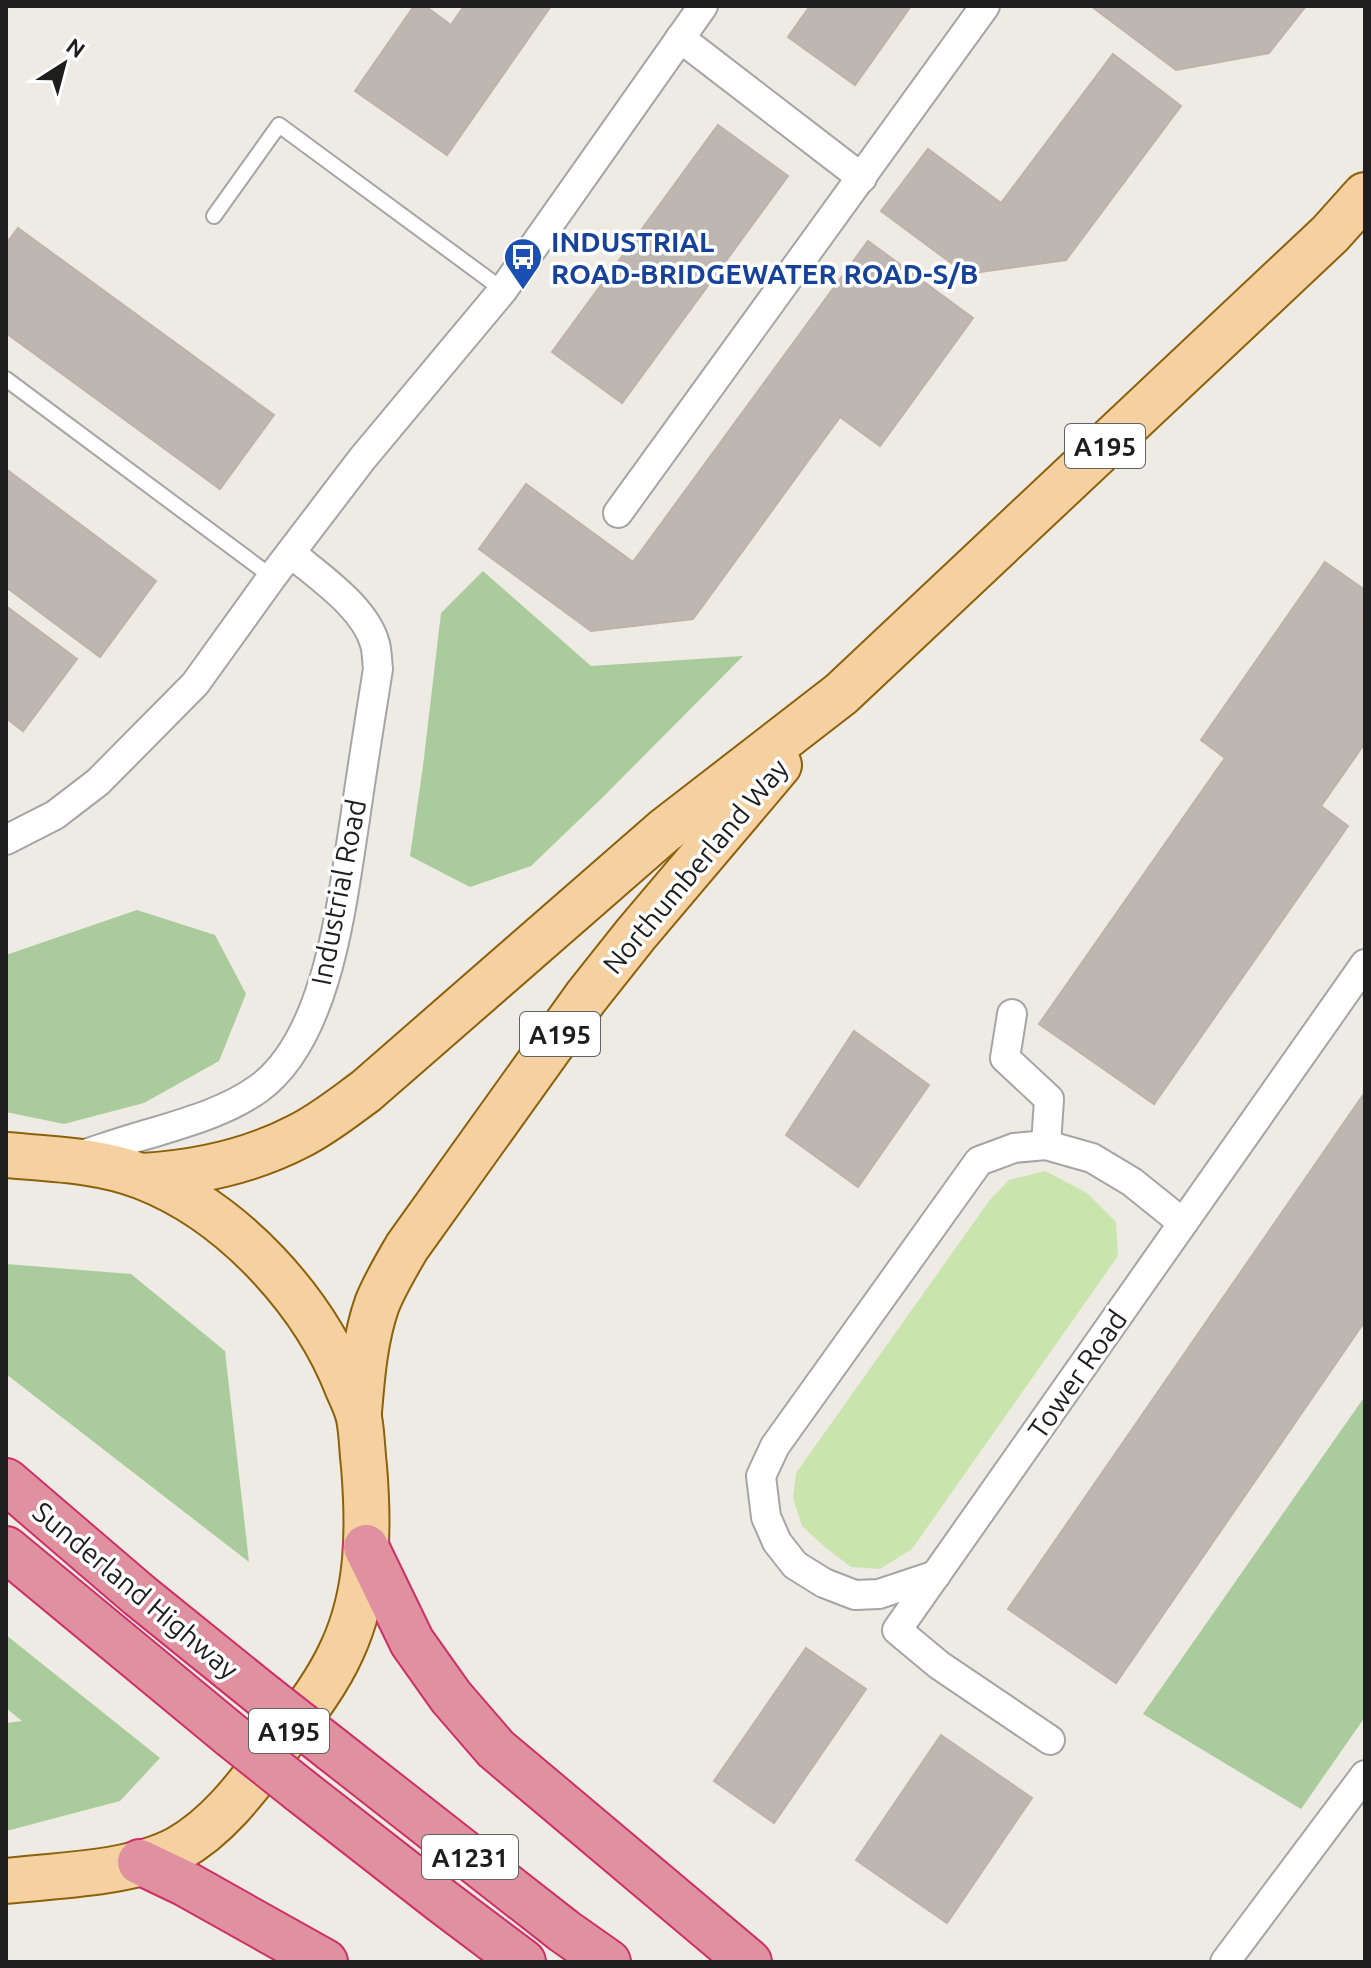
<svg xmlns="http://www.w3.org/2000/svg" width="1371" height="1968" font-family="Ubuntu,sans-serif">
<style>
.grass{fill:#c9e5ad}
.forest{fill:#aacb9c}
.building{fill:#beb7b1;stroke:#bfb2a8;stroke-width:2}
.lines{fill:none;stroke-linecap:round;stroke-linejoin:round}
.lane-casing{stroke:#a5a5a5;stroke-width:18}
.street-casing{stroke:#a5a5a5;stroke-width:32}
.primary-casing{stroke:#8d610a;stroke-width:48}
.highway-casing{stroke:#ce3067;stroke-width:48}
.lane{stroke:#fff;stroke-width:14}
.street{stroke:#fff;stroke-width:28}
.primary{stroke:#f5d1a2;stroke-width:44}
.highway{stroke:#e091a0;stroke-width:44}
.highway-bridge-casing{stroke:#ce3067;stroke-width:48;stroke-linecap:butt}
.highway-bridge{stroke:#e091a0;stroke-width:44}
.labels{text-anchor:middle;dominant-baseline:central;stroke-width:7;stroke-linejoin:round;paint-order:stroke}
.shield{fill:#fff;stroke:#626262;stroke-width:2}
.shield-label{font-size:26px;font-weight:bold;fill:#1e1e1e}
.transit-label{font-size:28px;font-weight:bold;fill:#164399;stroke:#fff;text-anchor:start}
.street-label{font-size:28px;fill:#1e1e1e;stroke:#fff}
</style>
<rect width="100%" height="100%" fill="#eeebe4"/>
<path class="grass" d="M1045 1171 1087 1193 1116 1222 1118 1256 912 1549 880 1569 851 1567 826 1548 802 1526 793 1498 796 1473 989 1201 1009 1180Z"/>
<g class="forest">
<path d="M483 571 591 666 743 656 603 797 531 866 470 887 410 856 423 766 441 613Z"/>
<path d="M137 910 215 935 246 994 219 1061 144 1103 64 1124 6 1112V955Z"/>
<path d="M6 1264 131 1274 225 1351 249 1562 6 1374Z"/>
<path d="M1365 1396V1717L1301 1809 1143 1714Z"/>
<path d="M6 1635 160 1758 120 1801 6 1831V1723L22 1721 6 1708Z"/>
</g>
<g class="building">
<path d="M414 6H425L451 25 464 6H551L447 155 355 91Z"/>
<path d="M810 6H911L855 85 788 37Z"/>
<path d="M1091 6H1306L1269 53 1176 70Z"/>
<path d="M1113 54 1181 106 1066 260 966 274 881 211 928 149 1001 203Z"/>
<path d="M718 125 788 176 622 403 552 352Z"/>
<path d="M18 228 274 415 220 489 6 333V244Z"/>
<path d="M868 241 973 318 880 446 840 417 693 619 591 631 479 549 526 484 633 562Z"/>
<path d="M6 469 156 581 100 657 6 587Z"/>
<path d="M1325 562 1365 590V613L1361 618 1365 621V743L1321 806 1348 826 1154 1104 1039 1024 1225 758 1201 740Z"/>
<path d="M6 606 77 659 23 731 6 718Z"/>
<path d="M854 1031 929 1085 858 1187 786 1135Z"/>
<path d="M1363 1095 1365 1096V1321L1116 1683 1008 1609Z"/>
<path d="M806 1648 866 1689 774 1823 714 1781Z"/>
<path d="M941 1735 1032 1798 947 1923 856 1860Z"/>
</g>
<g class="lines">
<defs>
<g id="lane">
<path d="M214 216 279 125 503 290"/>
<path d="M6 379 272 577"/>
</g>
<g id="street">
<path d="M680 38 862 178"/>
<path d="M618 513 985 6"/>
<path d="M6 840 55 815 98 782 195 684 272 577 362 459 503 290 703 6"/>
<path d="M1012 1014 1005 1058 1049 1099 1046 1145"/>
<path d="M76 1157C101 1149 126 1140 152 1133 188 1122 227 1111 258 1089 329 1038 342 900 355 819 362 769 370 719 378 669 377 661 377 651 375 644 365 607 319 577 291 553"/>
<path d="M936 1575 879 1594 855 1595 824 1583 795 1565 777 1542 766 1517 761 1476 775 1446 979 1161 1014 1148 1046 1145 1092 1158 1132 1182 1183 1223"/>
<path d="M1050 1740 939 1665 897 1630 1365 964"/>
<path d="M1225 1962 1365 1775"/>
</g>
<g id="primary">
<path d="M6 1155C51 1159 100 1160 143 1177 233 1212 314 1301 348 1389 352 1398 357 1408 359 1418 362 1433 362 1450 364 1466 369 1528 369 1592 342 1650 328 1681 307 1709 286 1736 254 1777 224 1823 178 1849 131 1874 59 1875 6 1881"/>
<path d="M142 1176C195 1173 251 1161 299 1136 323 1124 344 1107 366 1091L664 831 841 694 1330 234 1365 195"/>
<path d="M359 1412C362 1376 365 1338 377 1304 385 1284 396 1266 407 1247L586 997 636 934 779 765"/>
</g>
<g id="highway">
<path d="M6 1481 139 1595 264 1696"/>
<path d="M366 1547 412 1642 451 1697 496 1749 749 1962"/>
<path d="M6 1549 232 1736"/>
<path d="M333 1750 564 1931 608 1962"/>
<path d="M301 1791 442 1901 523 1962"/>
<path d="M140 1862 186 1884 325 1962"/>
</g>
</defs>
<use href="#lane" class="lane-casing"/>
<use href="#street" class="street-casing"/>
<use href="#primary" class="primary-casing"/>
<use href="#highway" class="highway-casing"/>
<use href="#lane" class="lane"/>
<use href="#street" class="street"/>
<use href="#primary" class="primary"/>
<use href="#highway" class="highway"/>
<defs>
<g id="highway-bridge">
<path d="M264 1696 333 1750"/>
<path d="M232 1736 301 1791"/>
</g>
</defs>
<use href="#highway-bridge" class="highway-bridge-casing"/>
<use href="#highway-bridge" class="highway-bridge"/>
</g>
<defs>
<symbol id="bus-pin" viewBox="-11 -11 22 30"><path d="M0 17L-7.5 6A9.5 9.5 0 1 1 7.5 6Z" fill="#1a4fb4" stroke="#fff"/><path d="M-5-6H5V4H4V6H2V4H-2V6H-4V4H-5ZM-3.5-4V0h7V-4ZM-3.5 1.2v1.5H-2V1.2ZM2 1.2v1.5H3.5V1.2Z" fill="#fff"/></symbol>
</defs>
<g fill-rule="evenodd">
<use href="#bus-pin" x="501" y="235" width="44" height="60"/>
</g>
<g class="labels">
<g class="shield">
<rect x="1065" y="424" width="80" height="44" rx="6"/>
<rect x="520" y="1012" width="80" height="44" rx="6"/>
<rect x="249" y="1709" width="80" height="44" rx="6"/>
<rect x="422" y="1835" width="96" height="44" rx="6"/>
</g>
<g class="shield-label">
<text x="1105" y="446">A195</text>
<text x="560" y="1034">A195</text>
<text x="289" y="1731">A195</text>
<text x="470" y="1857">A1231</text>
</g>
<g class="transit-label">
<text x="551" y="241">INDUSTRIAL<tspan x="551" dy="32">ROAD-BRIDGEWATER ROAD-S/B</tspan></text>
</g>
<g class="street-label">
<text transform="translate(695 866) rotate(-50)">Northumberland Way</text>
<text transform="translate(338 892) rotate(-79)">Industrial Road</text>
<text transform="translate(1077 1374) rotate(-55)">Tower Road</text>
<text transform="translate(136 1590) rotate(40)">Sunderland Highway</text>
</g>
</g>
<rect width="1371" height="1968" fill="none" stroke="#1e1e1e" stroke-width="16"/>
<g transform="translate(64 64) rotate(36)" stroke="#ffffff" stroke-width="6" paint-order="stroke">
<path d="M0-6L14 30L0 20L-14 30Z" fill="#1e1e1e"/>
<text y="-12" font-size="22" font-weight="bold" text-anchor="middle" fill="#1e1e1e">N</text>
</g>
</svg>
